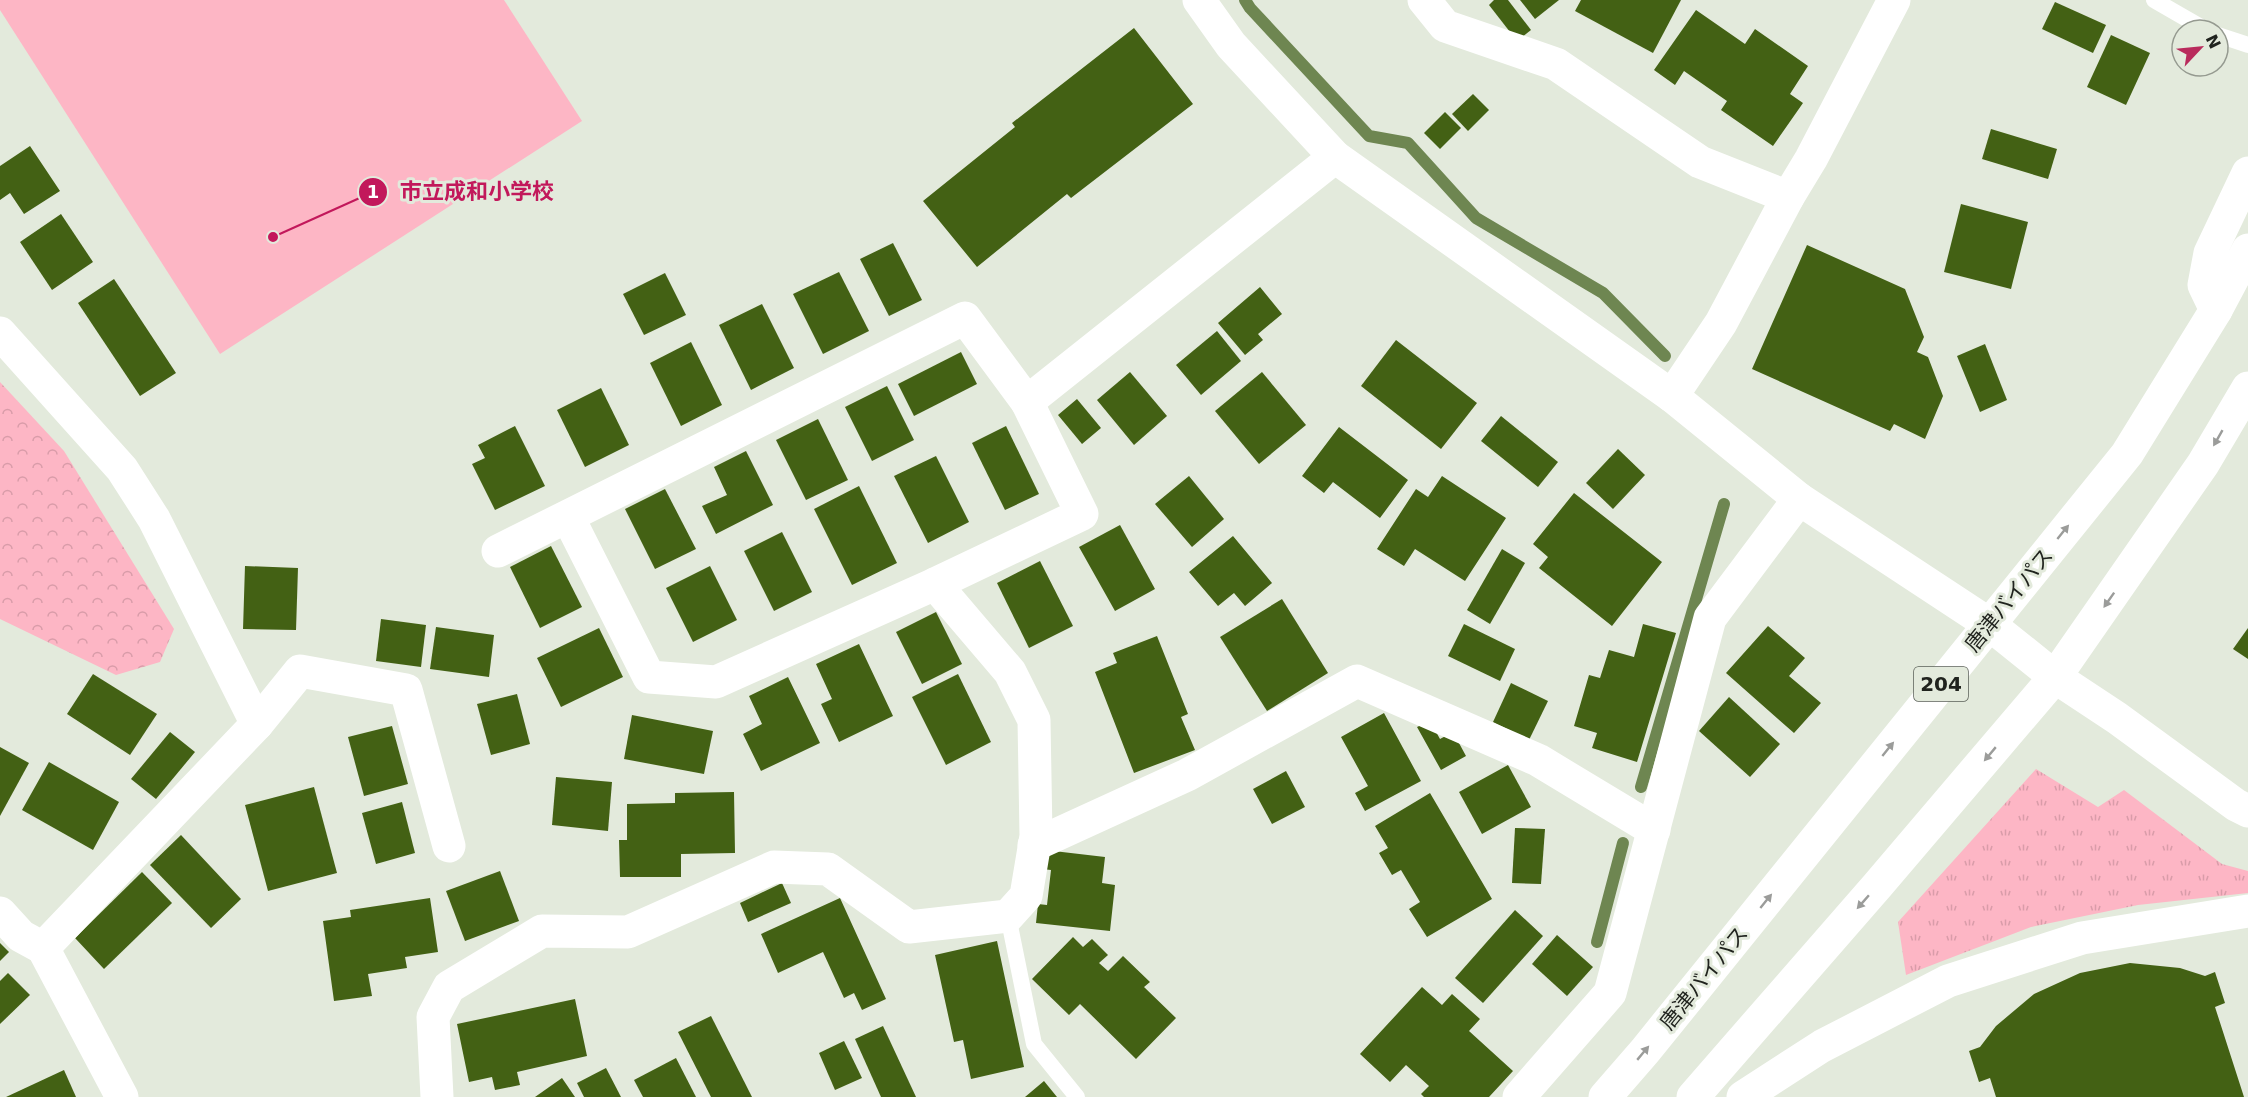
<svg xmlns="http://www.w3.org/2000/svg" width="2248" height="1097" font-family="'DejaVu Sans','Noto Sans JP',sans-serif">
<style>
.grass{fill:url(#grass-tufts)}
.forest{fill:url(#forest-crowns)}
.pitch{fill:#fdb6c5}
.lines{fill:none;stroke-linecap:round;stroke-linejoin:round}
.stream{stroke:#6e8651;stroke-width:12}
.building{fill:#436114}
.service{stroke:#fff;stroke-width:16}
.minor{stroke:#fff;stroke-width:33}
.tertiary{stroke:#fff;stroke-width:33}
.trunk{stroke:#fff;stroke-width:33}
.oneway{fill:#9b9c9a}
.labels{text-anchor:middle;dominant-baseline:central;stroke-width:6;stroke-linejoin:round;paint-order:stroke}
.shield{fill:#e3eadc;stroke:#5a5f57;stroke-width:1.5}
.shield-label{font-size:20px;font-weight:bold;fill:#20231e}
.street-label{font-size:21px;fill:#20231e;stroke:#e3eadc}
.leader{fill:none;stroke:#c2185b;stroke-width:2}
.callout-dot{fill:#c2185b;stroke:#e3eadc;stroke-width:2}
.mark-label{font-size:18px;text-anchor:middle;font-weight:bold;fill:#fff}
.callout-label{font-size:22px;text-anchor:middle;font-weight:bold;fill:#c2185b;stroke:#e3eadc;stroke-width:6;stroke-linejoin:round;paint-order:stroke}
</style>
<defs>
<pattern id="grass-tufts" width="24" height="20" patternUnits="userSpaceOnUse" patternTransform="scale(1.5)"><rect width="24" height="20" fill="#fdb6c5"/><path d="M3 7l-1-3M5 7V3M7 7l1-3M15 17l-1-3M17 17v-4M19 17l1-3" fill="none" stroke="#d99ca9"/></pattern>
<pattern id="forest-crowns" width="20" height="18" patternUnits="userSpaceOnUse" patternTransform="scale(1.5)"><rect width="20" height="18" fill="#fdb6c5"/><path d="M2 6a3 3 0 1 1 6 0M12 15a3 3 0 1 1 6 0" fill="none" stroke="#d99ca9"/></pattern>
</defs>
<rect width="100%" height="100%" fill="#e3eadc"/>
<path class="grass" d="M2036 769 2098 807 2124 790 2222 864 2248 871V893L2138 905 2031 927 1906 975 1898 922Z"/>
<path class="forest" d="M0 382 64 451 174 629 160 662 116 675 0 619Z"/>
<path class="pitch" d="M0 0H504L582 121 220 354 0 10Z"/>
<g class="lines">
<g class="stream">
<path d="M1245 0 1250 8 1369 136 1408 143 1476 218 1603 293 1665 356"/>
<path d="M1641 787 1724 504"/>
<path d="M1597 942 1623 843"/>
</g>
</g>
<g class="building">
<path d="M1494 0H1508L1531 30 1517 41 1489 5Z"/>
<path d="M1520 0H1559L1535 19Z"/>
<path d="M1581 0H1681L1653 53 1575 11Z"/>
<path d="M2055 2 2106 25 2093 53 2042 29Z"/>
<path d="M1696 10 1745 44 1755 29 1808 66 1790 94 1803 103 1773 146 1721 110 1727 101 1684 71 1675 85 1654 70Z"/>
<path d="M1134 28 1193 104 1071 198 1067 194 977 267 923 201 1015 127 1012 123Z"/>
<path d="M2111 35 2150 53 2126 105 2087 87Z"/>
<path d="M1473 94 1489 110 1468 131 1452 114Z"/>
<path d="M1445 112 1461 128 1440 149 1424 133Z"/>
<path d="M1991 129 2057 149 2048 179 1982 159Z"/>
<path d="M30 146 60 191 24 214 10 193 0 200V166Z"/>
<path d="M1961 204 2028 222 2011 289 1944 272Z"/>
<path d="M61 214 93 262 52 290 20 242Z"/>
<path d="M893 243 922 300 889 316 860 259Z"/>
<path d="M1807 245 1905 289 1924 337 1917 352 1928 357 1943 396 1925 439 1894 424 1890 431 1752 369Z"/>
<path d="M839 272 869 331 823 354 793 294Z"/>
<path d="M665 273 686 315 644 335 623 294Z"/>
<path d="M114 279 176 373 140 396 78 303Z"/>
<path d="M1260 287 1282 314 1258 334 1263 340 1245 355 1218 323Z"/>
<path d="M762 304 794 368 751 390 719 325Z"/>
<path d="M1217 331 1241 361 1201 395 1176 365Z"/>
<path d="M1396 340 1477 403 1441 449 1361 386Z"/>
<path d="M691 342 722 405 681 426 650 363Z"/>
<path d="M1985 344 2007 400 1980 412 1957 356Z"/>
<path d="M961 352 977 384 914 416 898 384Z"/>
<path d="M1130 372 1167 416 1134 445 1097 400Z"/>
<path d="M1262 372 1306 425 1259 464 1215 411Z"/>
<path d="M887 386 914 440 872 461 845 407Z"/>
<path d="M601 388 629 445 585 467 557 410Z"/>
<path d="M1077 399 1101 428 1082 444 1058 415Z"/>
<path d="M1501 416 1558 462 1538 487 1481 441Z"/>
<path d="M818 419 848 480 806 500 776 440Z"/>
<path d="M515 426 545 486 495 510 472 464 485 458 478 445Z"/>
<path d="M1006 426 1039 494 1005 510 972 443Z"/>
<path d="M1339 427 1408 480 1380 518 1333 482 1324 493 1302 476Z"/>
<path d="M1618 449 1645 475 1613 509 1586 483Z"/>
<path d="M746 451 773 505 716 534 702 506 727 495 714 467Z"/>
<path d="M936 456 969 522 928 543 894 476Z"/>
<path d="M1189 476 1224 519 1192 547 1155 504Z"/>
<path d="M1442 476 1506 518 1465 581 1415 549 1404 566 1377 549 1416 489 1428 497Z"/>
<path d="M859 486 897 563 852 585 814 509Z"/>
<path d="M665 489 696 549 655 569 625 509Z"/>
<path d="M1574 493 1662 562 1612 626 1539 568 1548 557 1533 544Z"/>
<path d="M1120 525 1155 589 1115 611 1079 547Z"/>
<path d="M782 532 812 592 774 611 744 551Z"/>
<path d="M1233 536 1272 583 1245 606 1234 593 1218 606 1189 572Z"/>
<path d="M551 546 582 607 540 628 510 567Z"/>
<path d="M1502 549 1525 563 1490 624 1467 610Z"/>
<path d="M1040 561 1073 626 1029 648 997 583Z"/>
<path d="M245 566 298 568 296 630 243 629Z"/>
<path d="M710 566 737 620 693 642 666 588Z"/>
<path d="M1282 599 1328 673 1267 711 1220 637Z"/>
<path d="M936 612 962 664 922 684 896 632Z"/>
<path d="M381 619 426 625 421 667 376 661Z"/>
<path d="M1464 624 1515 649 1500 681 1448 656Z"/>
<path d="M1643 624 1676 633 1637 762 1592 748 1597 733 1574 726 1589 675 1600 678 1609 650 1634 657Z"/>
<path d="M1768 626 1805 658 1789 676 1821 703 1794 733 1726 673Z"/>
<path d="M436 627 494 635 489 677 430 669Z"/>
<path d="M599 628 623 677 561 707 537 658Z"/>
<path d="M2248 628V659L2233 649Z"/>
<path d="M1157 636 1188 714 1181 717 1195 750 1134 773 1095 672 1117 663 1113 653Z"/>
<path d="M859 644 893 716 839 742 821 704 832 699 816 664Z"/>
<path d="M93 674 157 714 130 755 67 714Z"/>
<path d="M958 674 991 742 946 765 912 697Z"/>
<path d="M788 677 820 743 761 771 743 734 762 724 749 696Z"/>
<path d="M1511 683 1548 701 1529 740 1493 722Z"/>
<path d="M517 694 530 744 491 755 477 704Z"/>
<path d="M1729 697 1780 744 1750 777 1699 731Z"/>
<path d="M1384 713 1421 781 1365 811 1355 793 1368 786 1341 737Z"/>
<path d="M632 715 713 731 704 774 624 759Z"/>
<path d="M1430 721 1440 739 1453 732 1466 756 1441 770 1417 727Z"/>
<path d="M392 726 408 784 364 796 348 737Z"/>
<path d="M170 732 195 752 156 799 131 779Z"/>
<path d="M0 747 29 763 0 816Z"/>
<path d="M49 762 119 802 93 850 22 810Z"/>
<path d="M1508 765 1531 807 1482 834 1459 792Z"/>
<path d="M1286 771 1305 807 1272 824 1253 789Z"/>
<path d="M556 777 612 782 608 831 552 825Z"/>
<path d="M314 787 337 873 268 891 245 805Z"/>
<path d="M734 792 735 853 681 854V877H620L619 840H627V804L675 803V793Z"/>
<path d="M1430 793 1492 899 1427 937 1409 909 1420 902 1401 870 1392 875 1379 853 1388 848 1375 826Z"/>
<path d="M402 802 415 853 376 864 362 813Z"/>
<path d="M1515 828 1545 829 1541 884 1512 883Z"/>
<path d="M181 835 241 899 211 928 150 865Z"/>
<path d="M1045 850 1105 857 1102 883 1115 885 1110 931 1036 923 1038 904 1047 905 1051 870 1042 869Z"/>
<path d="M500 871 519 921 465 941 446 891Z"/>
<path d="M142 872 172 903 104 969 75 938Z"/>
<path d="M782 883 791 903 748 922 740 903Z"/>
<path d="M430 898 438 952 405 957 407 968 368 974 372 996 334 1001 323 921 351 917 350 910Z"/>
<path d="M840 898 886 999 862 1010 854 993 844 998 823 952 778 973 761 934Z"/>
<path d="M1515 910 1543 936 1483 1003 1455 978Z"/>
<path d="M1557 935 1593 967 1567 996 1532 964Z"/>
<path d="M1073 937 1083 947 1092 939 1108 955 1099 963 1108 971 1123 956 1150 982 1144 987 1176 1018 1136 1059 1080 1004 1069 1015 1032 979Z"/>
<path d="M997 941 1024 1067 971 1079 963 1040 954 1042 935 955Z"/>
<path d="M0 943 9 952 0 961Z"/>
<path d="M2130 963 2180 968 2205 976 2215 972 2225 1003 2215 1007 2244 1097H1996L1990 1078 1979 1082 1969 1051 1980 1047 1996 1026 2034 994 2080 973Z"/>
<path d="M8 973 30 995 0 1024V981Z"/>
<path d="M1422 987 1442 1005 1452 994 1480 1019 1469 1031 1513 1071 1489 1097H1424L1421 1094 1429 1086 1406 1065 1390 1082 1360 1054Z"/>
<path d="M575 999 587 1056 517 1072 520 1085 495 1090 492 1077 469 1082 457 1024Z"/>
<path d="M711 1016 752 1097H711L678 1032Z"/>
<path d="M883 1026 916 1097H881L855 1039Z"/>
<path d="M844 1041 862 1078 835 1090 819 1053Z"/>
<path d="M676 1058 696 1097H643L634 1080Z"/>
<path d="M606 1068 621 1097H584L577 1083Z"/>
<path d="M64 1070 76 1097H6Z"/>
<path d="M562 1078 575 1097H535Z"/>
<path d="M1044 1081 1057 1097H1025Z"/>
</g>
<g class="lines">
<g class="service">
<path d="M2154 0 2206 30"/>
<path d="M2218 35 2248 45"/>
<path d="M1008 916 1034 1044 1077 1097"/>
</g>
<g class="minor">
<path d="M1424 0 1445 26 1556 64 1700 162 1788 197"/>
<path d="M2216 310 2204 285 2210 253 2248 173"/>
<path d="M0 333 122 469 154 519 257 724"/>
<path d="M1672 396 1721 323 1788 197 1811 159 1894 0"/>
<path d="M1027 402 1335 157"/>
<path d="M498 551 965 318 1027 402 1082 514 935 584 716 682 649 677 568 517"/>
<path d="M1034 845 1187 775 1357 681 1538 760 1654 830"/>
<path d="M0 913 21 936 43 948 122 1097"/>
<path d="M43 948 257 724 300 671 406 690 449 846"/>
<path d="M437 1097 433 1017 449 987 542 931 628 932 774 867 828 869 909 927 1008 916 1026 896 1036 836 1034 720 1010 672 935 584"/>
<path d="M1519 1097 1610 993 1710 618 1799 499"/>
<path d="M1743 1097 1822 1046 1948 981 2082 938 2248 911"/>
</g>
<path class="tertiary" d="M1199 0 1231 45 1335 157 1672 396 1799 499 1989 624 2055 677 2117 718 2236 805 2248 811"/>
<g class="trunk">
<path d="M1605 1097 1645 1051 2127 454 2216 310 2248 250"/>
<path d="M1693 1097 1877 886 2055 677 2203 464 2248 388"/>
</g>
</g>
<defs><path id="oneway-solid" d="M-6-.8H1V-3.2L6.5 0L1 3.2V.8H-6Z" transform="scale(1.5)"/></defs>
<g class="oneway">
<use href="#oneway-solid" transform="translate(2218 438) rotate(120)"/>
<use href="#oneway-solid" transform="translate(2063 532) rotate(-51)"/>
<use href="#oneway-solid" transform="translate(2109 600) rotate(125)"/>
<use href="#oneway-solid" transform="translate(1888 749) rotate(-51)"/>
<use href="#oneway-solid" transform="translate(1990 754) rotate(130)"/>
<use href="#oneway-solid" transform="translate(1766 901) rotate(-51)"/>
<use href="#oneway-solid" transform="translate(1863 902) rotate(131)"/>
<use href="#oneway-solid" transform="translate(1643 1053) rotate(-50)"/>
</g>
<g class="labels">
<rect class="shield" x="1914" y="667" width="54" height="34" rx="4.5"/>
<g class="shield-label">
<text x="1941" y="684">204</text>
</g>
<g class="street-label">
<text transform="translate(2009 600) rotate(-51)">唐津バイパス</text>
<text transform="translate(1704 978) rotate(-51)">唐津バイパス</text>
</g>
</g>
<path class="leader" d="M273 237L373 192"/>
<g class="callout-dot">
<circle cx="273" cy="237" r="6"/>
<circle cx="373" cy="192" r="15"/>
</g>
<g class="mark-label">
<text x="373" y="198">1</text>
</g>
<g class="callout-label">
<text x="477" y="199">市立成和小学校</text>
</g>
<g transform="translate(2200 48) rotate(64)"><circle r="28" fill="#e3eadc" stroke="#959a90" stroke-width="1.5"/>
<path d="M0-4.5L10 22L0 15L-10 22Z" fill="#b92b5c"/>
<text y="-9" font-size="16" font-weight="bold" text-anchor="middle" fill="#20231e">N</text>
</g>
</svg>
